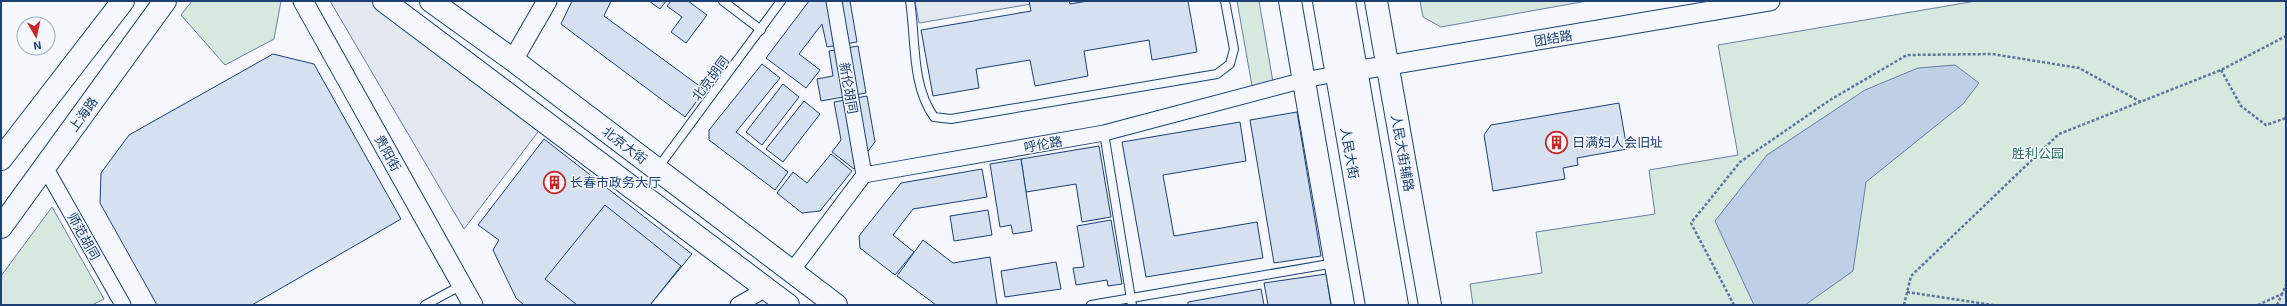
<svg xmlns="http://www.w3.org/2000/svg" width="2287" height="306" font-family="'Exo 2','Noto Sans SC',sans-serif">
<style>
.green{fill:#d7e8df;stroke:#687fa3}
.parking{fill:#e3e8f0;stroke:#687fa3}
.water{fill:#bed0e5;stroke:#687fa3}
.building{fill:#d5e0f0;stroke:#1d3f73}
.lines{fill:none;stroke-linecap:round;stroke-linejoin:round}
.service-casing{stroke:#1d3f73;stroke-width:10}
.minor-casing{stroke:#1d3f73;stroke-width:17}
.tertiary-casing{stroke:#1d3f73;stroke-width:21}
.secondary-casing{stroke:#1d3f73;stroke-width:24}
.primary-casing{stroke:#1d3f73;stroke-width:24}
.path{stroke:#5e769c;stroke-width:2.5;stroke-dasharray:3 2;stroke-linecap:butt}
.service{stroke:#f4f7fb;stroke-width:8}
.minor{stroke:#f4f7fb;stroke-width:15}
.tertiary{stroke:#f4f7fb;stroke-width:19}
.secondary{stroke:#f4f7fb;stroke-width:22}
.primary{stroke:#f4f7fb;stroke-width:22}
.labels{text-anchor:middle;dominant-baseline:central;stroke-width:3;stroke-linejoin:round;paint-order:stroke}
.street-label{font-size:13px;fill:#1d3f73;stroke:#f4f7fb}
.poi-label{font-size:13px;fill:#1d3f73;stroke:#f4f7fb;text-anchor:start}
.park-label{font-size:13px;fill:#2c6c60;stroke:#f4f7fb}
</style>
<rect width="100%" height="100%" fill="#f4f7fb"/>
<g class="green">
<path d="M192 1H281L274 39 225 65 181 15Z"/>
<path d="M1237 1H1259L1273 82 1252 86Z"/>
<path d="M1420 1H1587L1441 27 1423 17Z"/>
<path d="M1976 1H2286V305H1473L1470 284 1542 273 1536 232 1655 214 1649 170 1738 155 1718 45Z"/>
<path d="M52 207 104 299 92 305H1V276Z"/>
</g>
<g class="parking">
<path d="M330 1H376L541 128 464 229Z"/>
<path d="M915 1H1049L919 23Z"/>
</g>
<path class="water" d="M1955 65 1979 83 1963 104 1866 182 1853 271 1805 305H1754L1715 221 1767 155 1865 90 1918 68Z"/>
<g class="building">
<path d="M572 1H611L604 16 705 90 685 117 561 24Z"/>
<path d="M649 1H666L660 9Z"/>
<path d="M671 1H688L707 15 686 43 671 32 682 17 667 6Z"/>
<path d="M809 1H850L857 42 827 47 822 24 799 54 820 70 806 88 766 58Z"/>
<path d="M1029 1H1069L1070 4 1088 1H1188L1197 52 1152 60 1149 40 1084 51 1088 76 1035 86 1030 60 976 69 979 88 933 96 921 30 1031 11Z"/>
<path d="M858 46 866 93 821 101 817 79 833 76 829 51Z"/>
<path d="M273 54 314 64 401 219 252 305H157L100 203 101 173 129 135Z"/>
<path d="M762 64 780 78 736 132 788 172 775 190 709 140V130Z"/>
<path d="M783 84 799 97 762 145 746 132Z"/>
<path d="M867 96 875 142 854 169 832 152 841 140 834 102Z"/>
<path d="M804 101 820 114 783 162 766 149Z"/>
<path d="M1619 103 1627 149 1577 158 1578 165 1563 168 1565 179 1493 191 1484 135 1491 125Z"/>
<path d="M1297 112 1321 256 1274 263 1250 120Z"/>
<path d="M1240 122 1246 161 1163 175 1174 236 1257 222 1263 258 1146 277 1122 142Z"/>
<path d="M544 139 692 254 650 305H524L516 298 493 250 499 240 478 225Z"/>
<path d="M1099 146 1111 217 1082 222 1076 184 1026 192 1021 159Z"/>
<path d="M831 154 852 171 820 211 802 213 777 193 793 172 807 183Z"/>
<path d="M1021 159 1032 231 1013 234 1011 225 1000 227 990 164Z"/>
<path d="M982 169 987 197 913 209 893 235 914 252 895 275 860 248 859 236 901 183Z"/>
<path d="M605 205 681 266 650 305H577L545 279Z"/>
<path d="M988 210 992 235 954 241 950 216Z"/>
<path d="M1111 220 1122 284 1108 286 1107 280 1076 285 1073 268 1084 267 1077 226Z"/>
<path d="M923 240 953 263 990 257 997 305H936L897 276Z"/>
<path d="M1056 262 1061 289 1005 297 1001 271Z"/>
<path d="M1326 274 1331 305H1268L1264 283Z"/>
<path d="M1261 289 1264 305H1188V302Z"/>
</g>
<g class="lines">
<defs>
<g id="service">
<path d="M723 1 761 30"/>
<path d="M910 1C916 38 911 85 934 117L951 119 1217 74 1230 64 1234 49 1225 1"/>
<path d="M1104 133 1132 305"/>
<path d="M657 169 781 1"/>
<path d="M425 305 462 285"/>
<path d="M1091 305 1335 263"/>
</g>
<g id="minor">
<path d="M834 1 864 175"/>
<path d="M45 167 123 305"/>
<path d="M791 272 864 175 1104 133 1304 80 1336 74"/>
<path d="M738 305 766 289"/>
</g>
<g id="tertiary">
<path d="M303 1 473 305"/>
<path d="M513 60 547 1"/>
<path d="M1342 73 1770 1"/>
</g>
<g id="secondary">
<path d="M1290 1 1343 305"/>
<path d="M1376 1 1430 305"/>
<path d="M1 159 123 1"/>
<path d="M1 227 165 1"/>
</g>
<g id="primary">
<path d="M384 1 788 305"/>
<path d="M431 1 513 60 836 305"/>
<path d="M1324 1 1377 305"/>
<path d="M1344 1 1397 305"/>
</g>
</defs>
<use href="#service" class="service-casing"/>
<use href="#minor" class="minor-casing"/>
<use href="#tertiary" class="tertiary-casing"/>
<use href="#secondary" class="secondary-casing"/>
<use href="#primary" class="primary-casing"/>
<g class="path">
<path d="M2221 70 2241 106 2266 125 2286 118"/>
<path d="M1907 292 1993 305"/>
<path d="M1734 305 1691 223 1740 162 1830 100 1907 55 1992 54 2079 68 2141 102"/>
<path d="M1904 305 1911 276 2059 134 2221 70 2286 36"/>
<path d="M2258 305 2282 294 2286 285"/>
<path d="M2277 305 2282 294H2286"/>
</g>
<use href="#service" class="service"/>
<use href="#minor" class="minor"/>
<use href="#tertiary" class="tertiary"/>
<use href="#secondary" class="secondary"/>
<use href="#primary" class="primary"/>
</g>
<defs>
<symbol id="building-ring" viewBox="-11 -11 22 22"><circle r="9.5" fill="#f4f7fb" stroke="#c62828" stroke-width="1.5"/><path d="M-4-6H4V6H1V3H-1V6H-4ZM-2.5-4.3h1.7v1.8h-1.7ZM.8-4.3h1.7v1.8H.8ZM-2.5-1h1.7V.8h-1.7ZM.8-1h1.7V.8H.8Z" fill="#c62828"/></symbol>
</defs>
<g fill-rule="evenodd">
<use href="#building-ring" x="1544" y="130" width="25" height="25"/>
<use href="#building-ring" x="542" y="170" width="25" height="25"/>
</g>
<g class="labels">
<g class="street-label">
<text transform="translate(1553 38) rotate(-10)">团结路</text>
<text transform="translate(710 78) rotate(-53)">北京胡同</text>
<text transform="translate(849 88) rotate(80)">新伦胡同</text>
<text transform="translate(83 114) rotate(-54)">上海路</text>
<text transform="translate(1043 144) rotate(-10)">呼伦路</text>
<text transform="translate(625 145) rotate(37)">北京大街</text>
<text transform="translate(388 153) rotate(61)">贵阳街</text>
<text transform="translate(1350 153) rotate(80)">人民大街</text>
<text transform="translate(1403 153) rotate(80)">人民大街辅路</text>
<text transform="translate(84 236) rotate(61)">师范胡同</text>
</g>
<g class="poi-label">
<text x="1572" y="142">日满妇人会旧址</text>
<text x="570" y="182">长春市政务大厅</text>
</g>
<g class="park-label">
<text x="2038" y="153">胜利公园</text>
</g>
</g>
<rect width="2287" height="306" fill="none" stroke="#1d3f73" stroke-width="4"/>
<g transform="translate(36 36) rotate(171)"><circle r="19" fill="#f4f7fb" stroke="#9eadc5"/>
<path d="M0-3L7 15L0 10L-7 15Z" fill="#c62828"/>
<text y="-6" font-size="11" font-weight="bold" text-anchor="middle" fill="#1d3f73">N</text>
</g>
</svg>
